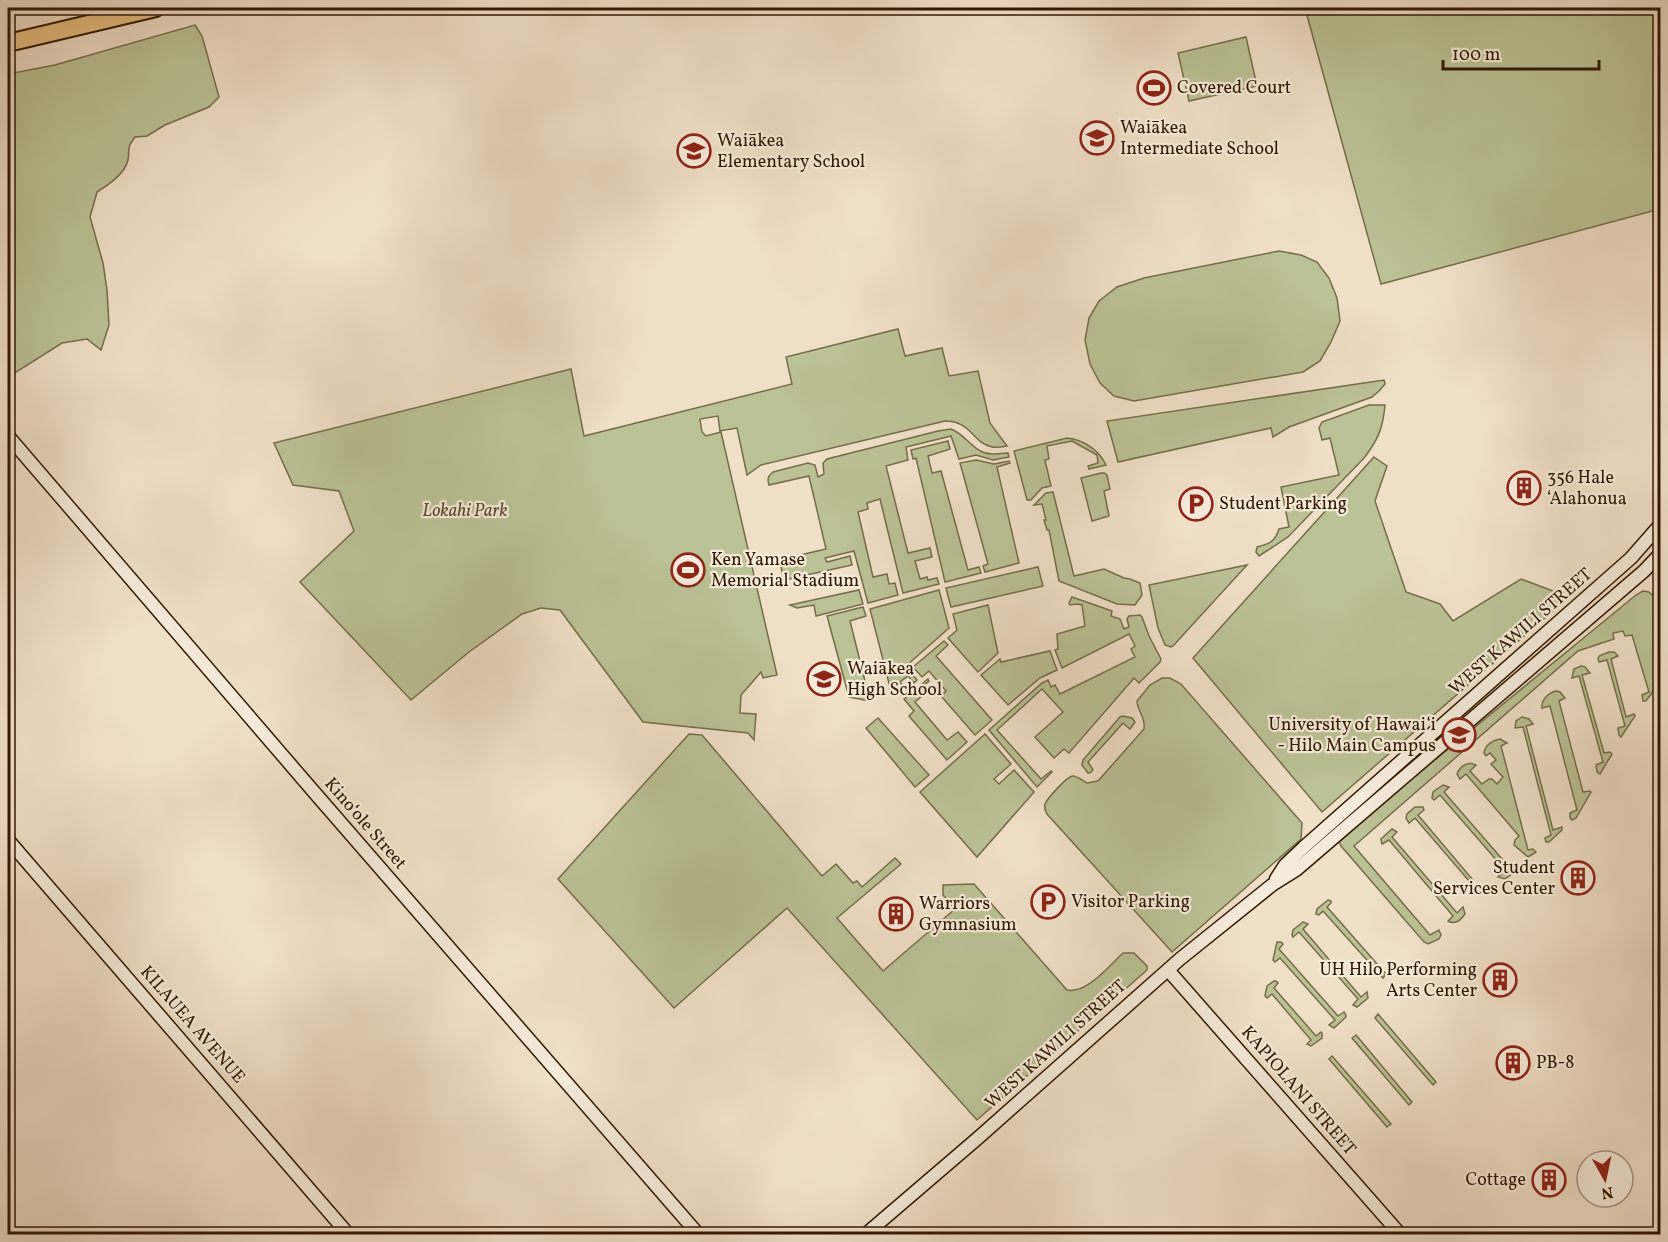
<svg xmlns="http://www.w3.org/2000/svg" width="1668" height="1242" font-family="Vollkorn,serif">
<style>
.green{fill:#bbc295;stroke:#766d4a;stroke-width:1.5}
.lines{fill:none;stroke-linecap:round;stroke-linejoin:round}
.secondary-casing{stroke:#311800;stroke-width:15}
.highway-casing{stroke:#311800;stroke-width:20}
.secondary{stroke:#f5ebdb;stroke-width:12}
.highway{stroke:#e8c084;stroke-width:16}
.labels{text-anchor:middle;dominant-baseline:central;stroke-width:4.5;stroke-linejoin:round;paint-order:stroke}
.poi-label{font-size:18px;fill:#311800;stroke:#f5ebdb;text-anchor:start}
.park-label{font-size:18px;font-style:italic;fill:#5a4b2d;stroke:#f5ebdb}
.street-label{font-size:18px;fill:#311800;stroke:#f5ebdb}
</style>
<rect width="100%" height="100%" fill="#f0e0c8"/>
<filter id="stains"><feTurbulence type="fractalNoise" baseFrequency=".00333" numOctaves="4"/><feColorMatrix values="0 0 0 0 .2 0 0 0 0 .09 0 0 0 0 .02 0 0 0 .5 -.17"/></filter>
<radialGradient id="worn" r=".72"><stop offset=".6" stop-color="#630" stop-opacity="0"/><stop offset="1" stop-color="#630" stop-opacity=".3"/></radialGradient>
<g class="green">
<path d="M1305 8H1660V209L1381 284Z"/>
<path d="M195 25 202 36 219 97 209 107 165 125 147 136 135 137C126 149 130 148 128 160 125 174 108 185 97 192L90 217 103 263 107 290 109 325 101 350 87 339 62 343 16 372 8 381V74L55 65Z"/>
<path d="M1246 37 1257 86 1189 101 1178 53Z"/>
<path d="M1279 251 1301 255 1317 262 1329 278 1337 298 1340 321 1331 342 1320 361 1303 372 1134 401 1114 396 1100 383 1090 364 1085 340 1089 318 1099 301 1117 287 1144 278Z"/>
<path d="M898 329 905 356 942 348 949 376 978 371 990 423 1007 446C1002 447 997 448 992 447 972 443 972 421 945 421L761 465 747 475 737 428 720 431 718 416 700 419 702 432 706 436 721 432 777 675 763 678 761 672 741 695 740 713 756 714 754 740 748 733 643 722 560 610 541 608 522 614 469 652 411 700 300 582 354 531 339 491 293 485 274 443 571 369 584 436 792 384 786 357Z"/>
<path d="M1384 380 1385 384 1380 390 1372 397 1289 427 1273 437 1271 428 1118 462 1107 421Z"/>
<path d="M1369 405H1385C1383 428 1378 440 1364 458L1288 537 1259 556 1256 552 1257 547C1269 544 1275 542 1279 529L1289 527 1281 487 1339 475 1330 438 1322 440 1319 428 1322 422Z"/>
<path d="M951 429C967 435 975 455 993 454 998 454 1003 453 1008 453L1009 457 993 460 976 455 959 459 951 436 906 447 908 460 886 466 908 553 930 548 932 557 915 561 920 579 927 577 928 580 937 578 939 584 903 593 880 499 867 503 868 509 858 512 873 577 887 574 889 584 895 583 898 595 868 603 854 551 825 558 827 562 850 556 852 565 784 580 781 567 783 559 826 549 809 476 769 485C767 479 768 476 773 472L808 463 815 465 818 477 824 474 823 463 827 459 938 431Z"/>
<path d="M1067 438C1084 440 1099 450 1106 465L1089 469 1088 466 1098 463 1097 455 1072 441 1047 446 1049 459 1045 460 1051 486 1042 488 1031 500H1027L1014 451Z"/>
<path d="M948 441 950 449 928 456 932 473 941 471 968 570 979 567 981 573 945 582 916 458 913 459 911 450Z"/>
<path d="M1374 457 1387 466 1375 501 1406 592 1440 604 1453 621 1521 579 1569 597 1322 812 1193 658Z"/>
<path d="M976 460 994 464 1009 461 1010 463 997 467 1019 563 985 572 983 566 988 564 960 463Z"/>
<path d="M1101 473H1104L1107 475 1110 489 1104 491 1109 516 1092 521 1081 478Z"/>
<path d="M1053 492 1074 576 1104 569 1124 578 1130 579 1140 583 1142 595 1135 605 1117 604 1059 581 1049 530H1047L1044 520H1046L1042 504 1034 505 1046 493Z"/>
<path d="M1247 565 1173 646 1171 647 1165 645 1158 628 1149 585Z"/>
<path d="M1038 567 1043 586 951 607 946 588Z"/>
<path d="M859 590 863 604 816 616 814 605 797 608 790 605Z"/>
<path d="M939 590 949 628 906 666 917 680 914 683 908 676 900 682 906 690 892 695 870 609Z"/>
<path d="M1643 591 1649 592 1660 602V682L1646 701H1643L1642 695 1649 692 1632 635 1625 636 1623 631 1613 633 1614 639 1578 651 1354 846 1430 935 1439 930 1441 935 1439 939 1428 944 1424 942 1341 846 1339 841 1342 836 1636 595Z"/>
<path d="M1072 597 1112 611 1111 616 1120 619 1124 629 1129 627 1127 619 1129 616 1140 615 1142 617 1149 636 1161 659 1160 662 1139 683 1134 678 1069 753 1064 749 1054 758 1035 737 1063 712 1042 689 997 730 1041 779 1051 771 1052 772 1037 787 989 730 1042 683 1048 680 1051 687 1055 685 1060 694 1135 657 1131 649 1135 646 1129 634 1062 668 1055 650 1058 649 1057 634 1085 626 1082 605 1077 604 1070 605 1069 603Z"/>
<path d="M988 605 998 653 978 672 948 638 957 630 953 614Z"/>
<path d="M863 607 866 616 850 621 870 701 849 697 827 616Z"/>
<path d="M944 641 948 645 936 656 992 720 975 735 941 696 946 691 929 671 922 677 913 667Z"/>
<path d="M1050 651 1057 670 1040 678 1008 705 981 675 1000 659 1001 662Z"/>
<path d="M1609 652H1614L1618 656 1611 659 1626 717 1634 714 1635 716 1621 737 1619 735 1618 728 1625 726 1607 660 1599 662 1598 659 1599 656Z"/>
<path d="M1581 666 1585 667 1590 673 1582 675 1604 753 1610 752 1612 754 1600 774 1597 772 1596 765 1603 762 1579 676 1572 678 1574 669Z"/>
<path d="M1162 678H1170L1181 684 1302 823 1301 839 1172 952 1047 814C1045 810 1044 809 1045 804 1047 799 1067 776 1073 776 1077 776 1083 781 1087 783L1098 781 1144 729C1146 717 1137 711 1137 701L1150 685Z"/>
<path d="M928 679 929 681 918 690 922 696 915 702 947 740 958 732 967 742 947 760 909 716 914 711 904 699Z"/>
<path d="M1556 691 1560 692 1565 698 1559 701 1583 792 1590 791 1591 792 1576 818 1572 820 1570 818V813L1577 810 1550 706 1542 708C1541 700 1548 693 1556 691Z"/>
<path d="M1123 716 1132 718 1135 722 1130 729 1123 723 1088 762 1093 770 1090 773H1088L1082 765 1083 760 1120 717Z"/>
<path d="M1522 717 1529 719 1533 724 1526 726 1553 830 1562 827V830L1549 842H1546L1545 838 1551 835 1523 727 1515 728 1516 721Z"/>
<path d="M878 718 929 775 915 787 866 728Z"/>
<path d="M689 734 702 735 822 876 836 864 853 883 857 881 862 887 895 858 901 864 837 918 883 971 955 909 943 895V885L974 884 1067 990C1087 994 1109 966 1123 953H1134L1147 966V970L977 1120 787 908 674 1008 558 879Z"/>
<path d="M985 734 1011 764 994 779 999 784 1014 770 1034 792 977 857 920 792Z"/>
<path d="M1500 739 1507 743 1501 746 1528 850 1533 849 1536 852 1528 857 1514 845 1515 840 1519 836 1466 774 1460 779 1457 774C1460 766 1468 761 1476 765L1470 771 1482 784 1489 779H1492L1497 784 1503 777 1491 764 1496 760 1490 753 1486 756 1484 753C1485 745 1493 740 1500 739Z"/>
<path d="M1443 785 1449 787 1444 792 1509 867 1515 863 1517 867 1516 871 1505 879 1498 877 1505 870 1440 795 1434 800 1432 798 1433 792Z"/>
<path d="M1415 807H1423L1424 810 1418 815 1473 880 1470 882 1415 818 1409 823 1406 818 1407 814Z"/>
<path d="M1392 829 1397 832 1392 837 1457 913 1463 907 1465 914C1461 920 1455 925 1448 921L1453 916 1389 840 1382 844 1381 839Z"/>
<path d="M1328 900 1331 901V903L1327 907 1386 974 1383 978 1323 911 1319 915 1316 914 1317 909Z"/>
<path d="M1303 922 1308 924 1303 929 1361 997 1367 992 1368 998 1357 1007 1353 1005 1358 999 1299 932 1293 937 1292 935 1293 930Z"/>
<path d="M1277 942H1281L1283 944 1279 949 1338 1016 1344 1012 1346 1015V1017L1334 1028 1329 1025 1335 1020 1280 958 1275 962 1273 960Z"/>
<path d="M1274 981H1276L1278 983 1274 988 1316 1036 1321 1032 1322 1033V1038L1311 1046 1307 1044 1311 1040 1272 994 1267 998 1265 996 1267 986Z"/>
<path d="M1378 1014 1436 1082 1433 1085 1375 1018Z"/>
<path d="M1356 1035 1412 1102 1409 1105 1352 1038Z"/>
<path d="M1332 1056 1391 1124 1387 1127 1329 1059Z"/>
</g>
<g class="lines">
<defs>
<g id="secondary">
<path d="M8 436 314 792 698 1234"/>
<path d="M8 840 348 1234"/>
<path d="M1276 879 1285 865 1304 847 1631 558 1660 525"/>
<path d="M1168 970 1400 1234"/>
<path d="M866 1234 978 1138 1180 959 1272 885 1296 870 1644 571 1660 554"/>
</g>
<path id="highway" d="M8 43 156 8"/>
</defs>
<use href="#secondary" class="secondary-casing"/>
<use href="#highway" class="highway-casing"/>
<use href="#secondary" class="secondary"/>
<use href="#highway" class="highway"/>
</g>
<defs>
<symbol id="stadium-ring" viewBox="-11 -11 22 22"><circle r="9.5" fill="#f5ebdb" stroke="#8f2418" stroke-width="1.5"/><path d="M0-5a6.5 5 0 1 0 0 10a6.5 5 0 1 0 0-10ZM-3.5-1.8h7v3.6h-7Z" fill="#8f2418"/></symbol>
<symbol id="school-ring" viewBox="-11 -11 22 22"><circle r="9.5" fill="#f5ebdb" stroke="#8f2418" stroke-width="1.5"/><path d="M0-5L7-2L0 1L-7-2ZM-4 1L0 2.5L4 1V4Q0 6-4 4Z" fill="#8f2418"/></symbol>
<symbol id="building-ring" viewBox="-11 -11 22 22"><circle r="9.5" fill="#f5ebdb" stroke="#8f2418" stroke-width="1.5"/><path d="M-4-6H4V6H1V3H-1V6H-4ZM-2.5-4.3h1.7v1.8h-1.7ZM.8-4.3h1.7v1.8H.8ZM-2.5-1h1.7V.8h-1.7ZM.8-1h1.7V.8H.8Z" fill="#8f2418"/></symbol>
<symbol id="parking-ring" viewBox="-11 -11 22 22"><circle r="9.5" fill="#f5ebdb" stroke="#8f2418" stroke-width="1.5"/><path d="M-3.5-5.5H1a3.5 3.5 0 0 1 0 7H-1V5.5H-3.5ZM-1-3.4V-.6H.8a1.4 1.4 0 0 0 0-2.8Z" fill="#8f2418"/></symbol>
<symbol id="university-ring" viewBox="-11 -11 22 22"><circle r="9.5" fill="#f5ebdb" stroke="#8f2418" stroke-width="1.5"/><path d="M0-5L7-2L0 1L-7-2ZM-4 1L0 2.5L4 1V4Q0 6-4 4Z" fill="#8f2418"/></symbol>
</defs>
<g fill-rule="evenodd">
<use href="#stadium-ring" x="1135" y="69" width="38" height="38"/>
<use href="#school-ring" x="1078" y="119" width="38" height="38"/>
<use href="#school-ring" x="675" y="132" width="38" height="38"/>
<use href="#building-ring" x="1505" y="469" width="38" height="38"/>
<use href="#parking-ring" x="1177" y="485" width="38" height="38"/>
<use href="#stadium-ring" x="669" y="551" width="38" height="38"/>
<use href="#school-ring" x="805" y="660" width="38" height="38"/>
<use href="#university-ring" x="1440" y="716" width="38" height="38"/>
<use href="#building-ring" x="1559" y="859" width="38" height="38"/>
<use href="#parking-ring" x="1029" y="883" width="38" height="38"/>
<use href="#building-ring" x="877" y="895" width="38" height="38"/>
<use href="#building-ring" x="1481" y="961" width="38" height="38"/>
<use href="#building-ring" x="1494" y="1044" width="38" height="38"/>
<use href="#building-ring" x="1530" y="1161" width="38" height="38"/>
</g>
<g class="labels">
<g class="poi-label">
<text x="1177" y="88">Covered Court</text>
<text x="1120" y="128">Waiākea<tspan x="1120" dy="21">Intermediate School</tspan></text>
<text x="717" y="141">Waiākea<tspan x="717" dy="21">Elementary School</tspan></text>
<text x="1547" y="478">356 Hale<tspan x="1547" dy="21">ʻAlahonua</tspan></text>
<text x="1219" y="504">Student Parking</text>
<text x="711" y="560">Ken Yamase<tspan x="711" dy="21">Memorial Stadium</tspan></text>
<text x="847" y="669">Waiākea<tspan x="847" dy="21">High School</tspan></text>
<text x="1436" y="725" text-anchor="end">University of Hawaiʻi<tspan x="1436" dy="21">- Hilo Main Campus</tspan></text>
<text x="1555" y="868" text-anchor="end">Student<tspan x="1555" dy="21">Services Center</tspan></text>
<text x="1071" y="902">Visitor Parking</text>
<text x="919" y="904">Warriors<tspan x="919" dy="21">Gymnasium</tspan></text>
<text x="1477" y="970" text-anchor="end">UH Hilo Performing<tspan x="1477" dy="21">Arts Center</tspan></text>
<text x="1536" y="1063">PB-8</text>
<text x="1526" y="1180" text-anchor="end">Cottage</text>
</g>
<g class="park-label">
<text x="465" y="511">Lokahi Park</text>
</g>
<g class="street-label">
<text transform="translate(1521 632) rotate(-41)">WEST KAWILI STREET</text>
<text transform="translate(365 824) rotate(49)">Kinoʻole Street</text>
<text transform="translate(192 1025) rotate(49)">KILAUEA AVENUE</text>
<text transform="translate(1056 1045) rotate(-42)">WEST KAWILI STREET</text>
<text transform="translate(1298 1091) rotate(49)">KAPIOLANI STREET</text>
</g>
</g>
<rect width="1668" height="1242" fill="none" stroke="#f0e0c8" stroke-width="30"/>
<rect x="9" y="9" width="1650" height="1224" fill="none" stroke="#311800" stroke-width="3"/>
<rect x="15" y="15" width="1638" height="1212" fill="none" stroke="#311800" stroke-width="1.5"/>
<g transform="translate(1605 1179) rotate(171)"><circle r="28" fill="#f5ebdb" stroke="#a79783" stroke-width="1.5"/>
<path d="M0-4.5L10 22L0 15L-10 22Z" fill="#8f2418"/>
<text y="-9" font-size="16" font-weight="bold" text-anchor="middle" fill="#311800">N</text>
</g>
<path d="M1443 60v9h156v-9" fill="none" stroke="#311800" stroke-width="3"/>
<text x="1452" y="60" font-size="18" fill="#311800" stroke="#f5ebdb" stroke-width="4.5" paint-order="stroke">100 m</text>
<rect width="100%" height="100%" filter="url(#stains)"/>
<rect width="100%" height="100%" fill="url(#worn)"/>
</svg>
